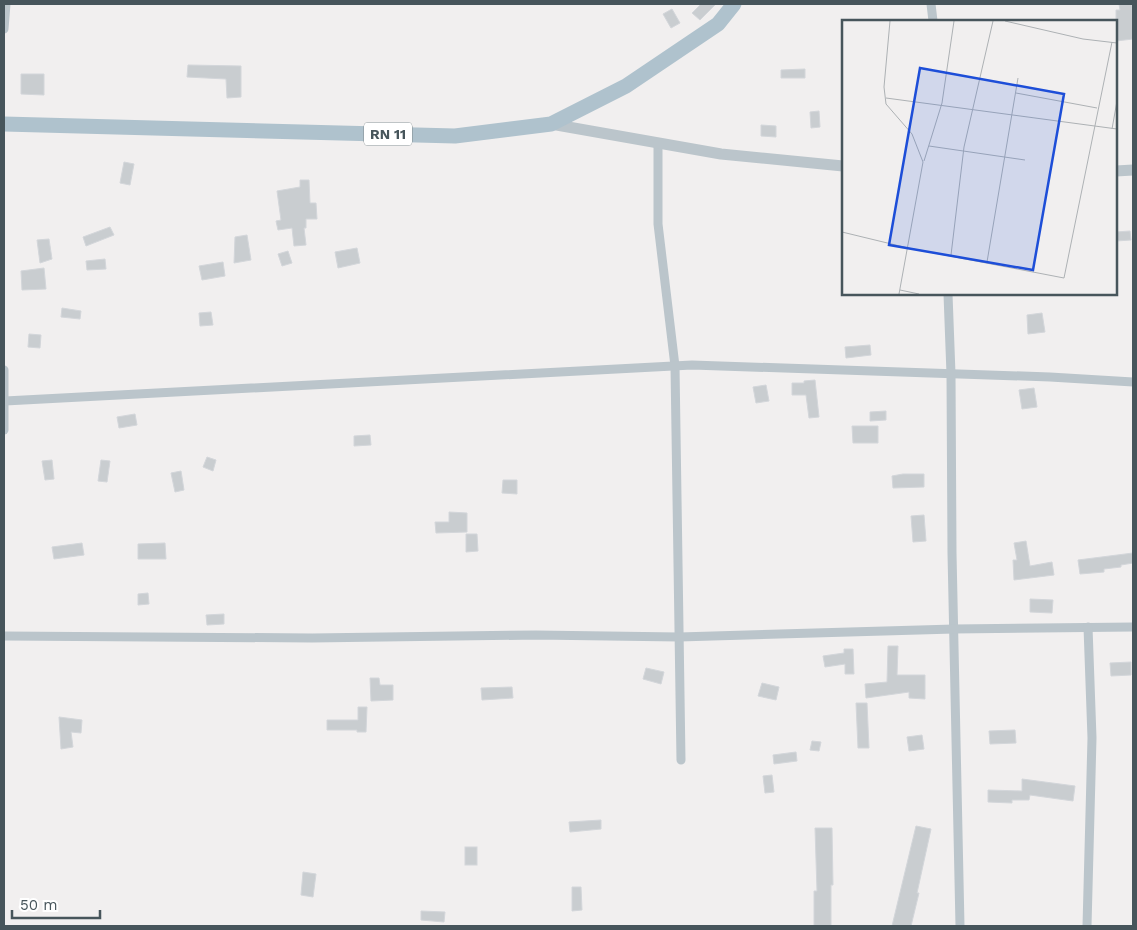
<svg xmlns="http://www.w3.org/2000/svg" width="1137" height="930" font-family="'Work Sans',sans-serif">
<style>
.building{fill:#c9cdd0;stroke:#d3d6da}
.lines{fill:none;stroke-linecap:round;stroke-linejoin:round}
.minor{stroke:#bbc5cb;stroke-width:9}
.tertiary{stroke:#bbc5cb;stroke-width:11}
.primary{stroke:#afc2cd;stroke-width:15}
.labels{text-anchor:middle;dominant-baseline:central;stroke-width:4;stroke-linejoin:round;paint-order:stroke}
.shield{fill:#fff;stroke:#7e888c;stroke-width:1}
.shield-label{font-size:14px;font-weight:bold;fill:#47555b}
.inset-road{fill:none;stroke:#adb1b4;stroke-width:1}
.view{fill:#1d4ed8;fill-opacity:0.15;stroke:#1d4ed8;stroke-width:2.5}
.inset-edge{fill:none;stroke:#47555b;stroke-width:2.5}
</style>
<rect width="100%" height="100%" fill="#f1efef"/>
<g class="building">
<path d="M701 4H716L700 20 692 13Z"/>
<path d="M1119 4H1132L1133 39 1116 41V10H1120Z"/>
<path d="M672 9 680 23 671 28 663 14Z"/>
<path d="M188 65 241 66V97L227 98 226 79 187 77Z"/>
<path d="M805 69V78H781V70Z"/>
<path d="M21 74H44V95L21 94Z"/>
<path d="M819 111 820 127 811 128 810 112Z"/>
<path d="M761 125 776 126V137L761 136Z"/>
<path d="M124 162 134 164 130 185 120 183Z"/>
<path d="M300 180H309L310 203H316L317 219H306V228H304L306 245 294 246 292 228 278 230 276 221 281 220 277 191 300 187Z"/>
<path d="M110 227 114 235 86 246 83 237Z"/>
<path d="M1130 231 1131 240 1116 241V232Z"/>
<path d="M247 235 251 260 234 263 235 237Z"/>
<path d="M49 239 52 259 40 263 37 240Z"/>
<path d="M357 248 360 263 338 268 335 252Z"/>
<path d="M288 251 292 263 282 266 278 254Z"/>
<path d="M105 259 106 269 87 270 86 261Z"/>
<path d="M223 262 225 276 202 280 199 266Z"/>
<path d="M44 268 46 289 22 290 21 271Z"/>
<path d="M62 308 81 311 80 319 61 317Z"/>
<path d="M211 312 213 325 200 326 199 313Z"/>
<path d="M1042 313 1045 332 1028 334 1027 315Z"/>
<path d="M29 334 41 335 40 348 28 347Z"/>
<path d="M870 345 871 355 846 358 845 347Z"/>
<path d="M815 380 819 417 809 418 806 395H792V383H804V381Z"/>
<path d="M766 385 769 401 756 403 753 387Z"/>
<path d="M1034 388 1037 407 1022 409 1019 390Z"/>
<path d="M886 411V420L870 421V412Z"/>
<path d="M135 414 137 425 119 428 117 417Z"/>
<path d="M852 426H878V443H853Z"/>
<path d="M370 435 371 445 354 446V436Z"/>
<path d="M207 457 216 460 213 471 203 467Z"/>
<path d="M52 460 54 479 45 480 42 461Z"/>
<path d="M101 460 110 461 107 482 98 481Z"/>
<path d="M181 471 184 490 175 492 171 473Z"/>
<path d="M903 474H924V487L893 488 892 476Z"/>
<path d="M503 480H517V494L502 493Z"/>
<path d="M449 512 467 513V532L436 533 435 522H449Z"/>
<path d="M924 515 926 541 913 542 911 516Z"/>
<path d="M466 534H477L478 551 466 552Z"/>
<path d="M1026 541 1030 566 1052 562 1054 575 1014 580 1013 560H1017L1014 543Z"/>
<path d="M82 543 84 555 54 559 52 547Z"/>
<path d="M165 543 166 559H138V544Z"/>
<path d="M1133 553V563L1121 565V567L1104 569V572L1080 574 1078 560Z"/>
<path d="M148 593 149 604 138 605V594Z"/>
<path d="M1030 599 1053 600 1052 613 1030 612Z"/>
<path d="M224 614V624L207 625 206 615Z"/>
<path d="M888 646H898L897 675H925V699L909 698V692L866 698 865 684 887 682Z"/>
<path d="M844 649H853L854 674H845V664L825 667 823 656 844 653Z"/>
<path d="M1131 662V675L1111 676 1110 663Z"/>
<path d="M646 668 664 672 661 684 643 679Z"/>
<path d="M370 678H379L380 685H393V700L371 701Z"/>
<path d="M762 683 779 687 776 700 758 696Z"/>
<path d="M512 687 513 698 482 700 481 688Z"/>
<path d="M856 703H867L869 748H858Z"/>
<path d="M358 707H367L366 732H357V730H327V720H358Z"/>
<path d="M59 717 82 720 81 733 71 732 73 747 61 749Z"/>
<path d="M1015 730 1016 743 990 744 989 731Z"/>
<path d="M922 735 924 749 909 751 907 737Z"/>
<path d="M812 741 821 742 819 751 810 750Z"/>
<path d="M796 752 797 761 774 764 773 755Z"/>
<path d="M772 775 774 792 765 793 763 776Z"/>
<path d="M1022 779 1075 786 1073 801 1030 795 1029 800H1012V803L988 802V790L1022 791Z"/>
<path d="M601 820V829L570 832 569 822Z"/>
<path d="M916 826 931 829 917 893H919L911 926H892Z"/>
<path d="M815 828H832L833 885H831V926H814V891H817Z"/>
<rect x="465" y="847" width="12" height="18"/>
<path d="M303 872 316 874 313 897 301 895Z"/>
<path d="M572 887H581L582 910 572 911Z"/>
<path d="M421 911 445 912 444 922 421 920Z"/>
</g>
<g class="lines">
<g class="minor">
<path d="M931 4 933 21"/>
<path d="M4 29 6 4"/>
<path d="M658 143V224L675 366 681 760"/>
<path d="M948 294 951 374 952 553 960 926"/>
<path d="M4 370V430"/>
<path d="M5 401 692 365 1050 377 1133 382"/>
<path d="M4 636 312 638 536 635 679 637 954 629 1133 627"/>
<path d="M1087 926 1092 738 1088 627"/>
</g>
<g class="tertiary">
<path d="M551 124 721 154 843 166"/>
<path d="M1116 171 1133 170"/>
</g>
<path class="primary" d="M4 124 455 136 551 124 626 86 718 24 734 4"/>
</g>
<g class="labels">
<rect class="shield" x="364" y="122.5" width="48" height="23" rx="4"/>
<g class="shield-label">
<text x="388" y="134">RN 11</text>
</g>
</g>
<g transform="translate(842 20)">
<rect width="275" height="275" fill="#f1efef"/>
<path class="inset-road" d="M48 1 42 67 44 84 70 114 81 142 57 274M163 1 241 19 275 23M174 73 255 88M44 78 275 109M270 109 275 81M87 126 183 140M82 141 100 83 112 1M0 212 66 228 222 258 270 22M109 235 122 127 151 1M145 242 176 58M58 270 77 274"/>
<path class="view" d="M78 48 222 74 191 250 47 225Z"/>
<rect width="275" height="275" class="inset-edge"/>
</g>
<rect width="1137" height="930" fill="none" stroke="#47555b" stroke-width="10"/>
<path d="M12 910v8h88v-8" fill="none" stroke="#47555b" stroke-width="2.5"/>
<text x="20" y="910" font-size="15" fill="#47555b" stroke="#ffffff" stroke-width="4" paint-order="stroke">50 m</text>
</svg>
